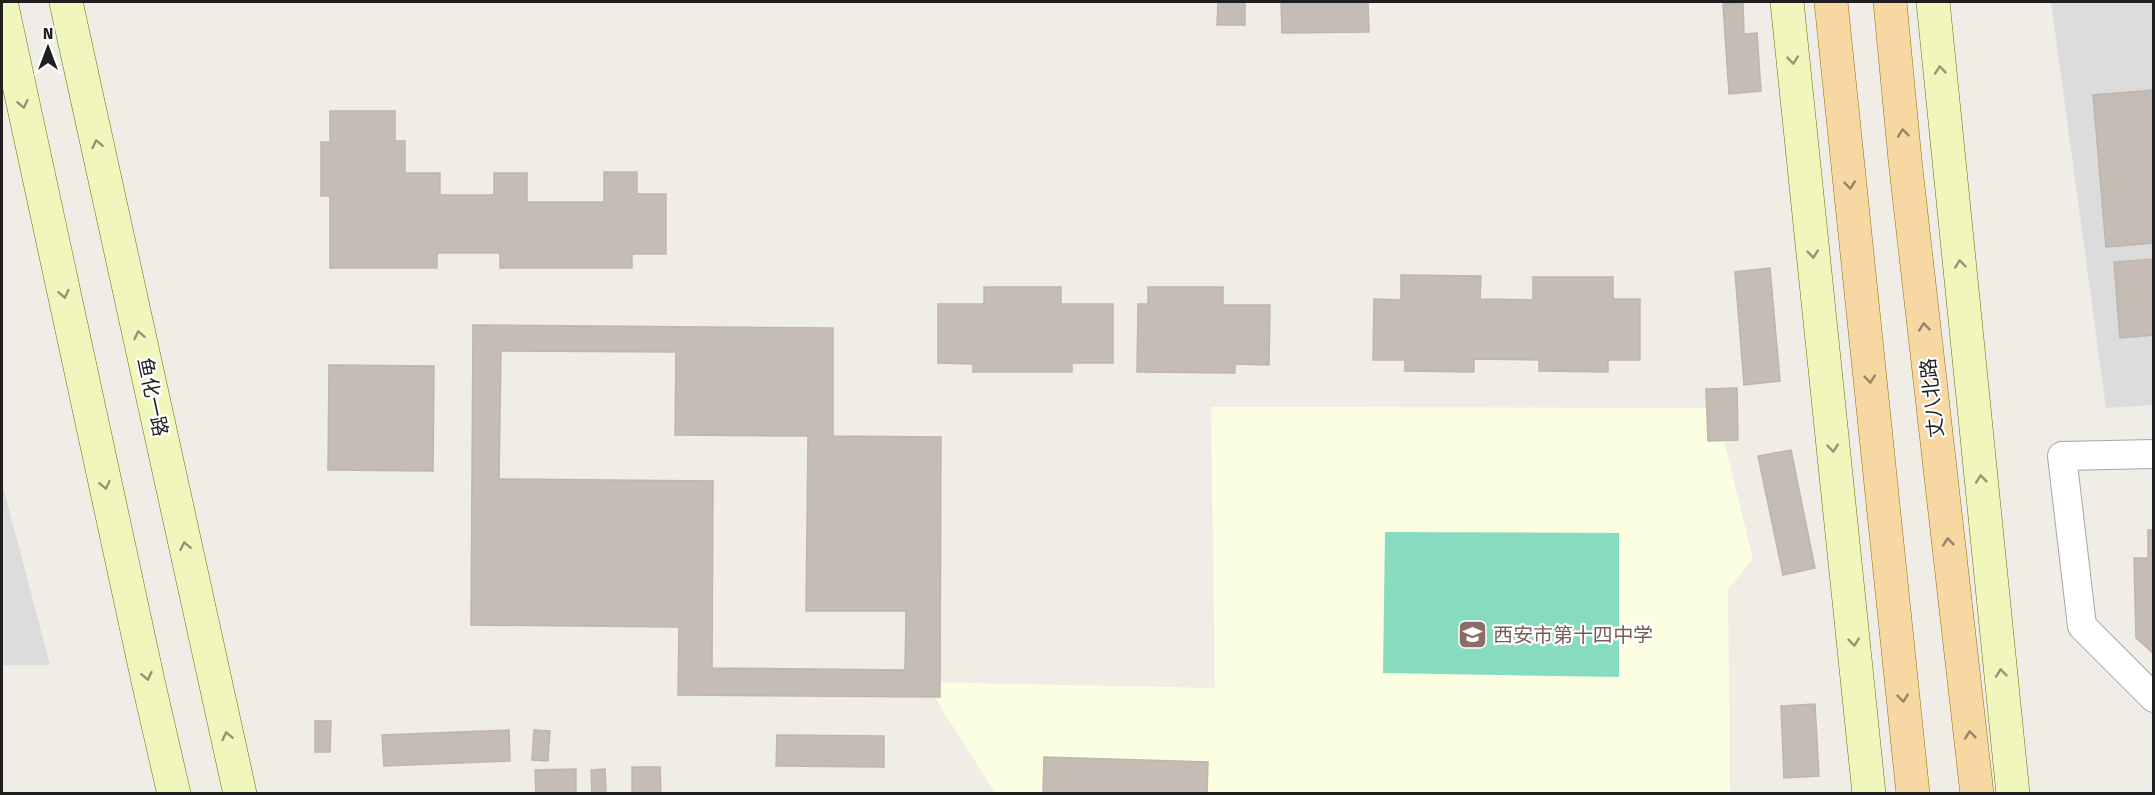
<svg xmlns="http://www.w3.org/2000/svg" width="2155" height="795" font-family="'Fira Sans','Noto Sans SC',sans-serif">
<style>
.residential{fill:#dddcdc}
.education{fill:#fcfee1}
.pitch{fill:#87dbbf}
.building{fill:#c4bcb5;stroke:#c1b5a9;stroke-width:1.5;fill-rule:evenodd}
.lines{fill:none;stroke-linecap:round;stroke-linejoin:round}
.minor-casing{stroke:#a6a6a6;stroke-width:30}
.secondary-casing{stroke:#627309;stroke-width:34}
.primary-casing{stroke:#946d06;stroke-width:34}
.minor{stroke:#fff;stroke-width:28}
.secondary{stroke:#f1f7bc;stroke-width:33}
.primary{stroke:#f8d8a2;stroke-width:33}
.oneway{stroke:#929675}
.oneway2{stroke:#968567}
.labels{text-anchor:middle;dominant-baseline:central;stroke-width:4.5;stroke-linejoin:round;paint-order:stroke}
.street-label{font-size:20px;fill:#1f1f1f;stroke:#fff}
.education-label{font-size:20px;fill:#785e54;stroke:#fff;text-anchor:start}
</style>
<rect width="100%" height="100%" fill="#f0ede6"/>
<g class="residential">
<path d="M2051 2H2153V405L2106 408Z"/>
<path d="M2 483 50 665H2Z"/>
</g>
<path class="education" d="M1211 407 1716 408 1753 559 1728 589 1730 793H995L925 682 1215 688Z"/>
<path class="pitch" d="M1385 532 1619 533V677L1383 673Z"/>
<g class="building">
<path d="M1218 2H1245V25H1217Z"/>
<path d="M1281 2H1368L1369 32 1282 33Z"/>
<path d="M1743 3 1744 34 1757 33 1761 91 1729 94 1723 4Z"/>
<path d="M2154 90V243L2106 247 2093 95Z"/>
<path d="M330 111H395V141H405V173H440V195H494V173H527V202H604V172H637V194H666V254H632V268H500V253H437V268H330V196H321V142H330Z"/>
<path d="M2154 259V335L2120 338 2114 262Z"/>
<path d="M1770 268 1780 381 1744 385 1735 272Z"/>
<path d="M1401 275 1481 276 1480 299 1533 300V277H1613V299H1640V360H1608V372L1539 371V360L1474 359V372L1405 371V360H1373L1374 299 1401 300Z"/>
<path d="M984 287H1061V304H1113V363H1072V372H973V364L938 363V304H984Z"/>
<path d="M1148 287H1223V305H1270L1269 365 1235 364V373L1137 372 1138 304H1148Z"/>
<path d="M473 325 833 328V436L941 437 940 697 678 695 679 627 471 625ZM501 351 676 352 675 435 808 436 806 611H906L905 670 712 668 713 481 499 479Z"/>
<path d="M329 365 434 366 433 471 328 470Z"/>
<path d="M1737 388 1738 440 1708 441 1706 389Z"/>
<path d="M1791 450 1815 568 1783 575 1758 456Z"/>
<path d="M2148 530H2154V654L2136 638 2134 558H2148Z"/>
<path d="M1815 704 1819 776 1784 778 1781 706Z"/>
<path d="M315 721H331L330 752H315Z"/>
<path d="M509 730 510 761 384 766 382 735Z"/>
<path d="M534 730 550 731 548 761 532 760Z"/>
<path d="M777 735 884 736V767L776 766Z"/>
<path d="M1044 757 1208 762 1207 794H1043Z"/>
<path d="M632 767H660L661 794H632Z"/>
<path d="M576 769V794H536L535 770Z"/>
<path d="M605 769 606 794H592L591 770Z"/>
</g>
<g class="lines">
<defs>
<path id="minor" d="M2154 454 2062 456 2082 626 2154 698"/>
<g id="secondary">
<path d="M66 2 240 794"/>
<path d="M1787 2 1869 794"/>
<path d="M1933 2 2013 794"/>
<path d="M2 6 148 681 174 794"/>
</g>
<g id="primary">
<path d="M1831 2 1913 794"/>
<path d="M1890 2 1905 160 1977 794"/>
</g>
</defs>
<use href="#minor" class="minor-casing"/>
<use href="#secondary" class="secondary-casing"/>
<use href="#primary" class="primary-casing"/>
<use href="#minor" class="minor"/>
<use href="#secondary" class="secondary"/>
<use href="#primary" class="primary"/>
</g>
<defs><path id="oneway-chevron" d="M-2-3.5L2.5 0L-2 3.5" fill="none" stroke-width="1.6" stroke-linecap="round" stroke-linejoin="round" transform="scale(1.5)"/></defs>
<g class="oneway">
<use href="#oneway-chevron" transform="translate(1793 60) rotate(84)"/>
<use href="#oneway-chevron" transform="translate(1940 70) rotate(-96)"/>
<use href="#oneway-chevron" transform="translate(23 104) rotate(78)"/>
<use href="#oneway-chevron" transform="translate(97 144) rotate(-102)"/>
<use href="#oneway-chevron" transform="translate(1813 254) rotate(84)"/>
<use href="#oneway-chevron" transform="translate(1960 264) rotate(-96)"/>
<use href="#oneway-chevron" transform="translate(64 294) rotate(78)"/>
<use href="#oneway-chevron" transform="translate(139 335) rotate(-102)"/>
<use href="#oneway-chevron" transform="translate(1833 448) rotate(84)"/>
<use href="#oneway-chevron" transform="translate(1981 479) rotate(-96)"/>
<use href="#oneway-chevron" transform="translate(105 485) rotate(78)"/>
<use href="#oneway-chevron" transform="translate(185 546) rotate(-102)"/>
<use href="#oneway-chevron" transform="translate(1854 642) rotate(84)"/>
<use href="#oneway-chevron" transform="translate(2001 673) rotate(-96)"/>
<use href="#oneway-chevron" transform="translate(147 676) rotate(78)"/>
<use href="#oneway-chevron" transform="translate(227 736) rotate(-102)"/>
</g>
<g class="oneway2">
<use href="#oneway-chevron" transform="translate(1903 133) rotate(-96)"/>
<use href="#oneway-chevron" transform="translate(1850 185) rotate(84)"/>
<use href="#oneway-chevron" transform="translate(1924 327) rotate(-96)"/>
<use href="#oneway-chevron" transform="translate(1870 379) rotate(84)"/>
<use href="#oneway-chevron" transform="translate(1948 542) rotate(-96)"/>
<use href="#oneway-chevron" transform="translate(1903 698) rotate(84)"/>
<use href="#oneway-chevron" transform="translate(1970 735) rotate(-96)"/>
</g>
<defs>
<symbol id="school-square" viewBox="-11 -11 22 22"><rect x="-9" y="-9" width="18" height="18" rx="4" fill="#8d6e63" stroke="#fff"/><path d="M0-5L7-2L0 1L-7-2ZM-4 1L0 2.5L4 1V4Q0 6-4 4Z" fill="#fff"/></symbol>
</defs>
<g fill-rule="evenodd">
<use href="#school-square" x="1456" y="618" width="33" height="33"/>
</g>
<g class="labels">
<g class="street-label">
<text transform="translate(153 397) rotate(78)">鱼化一路</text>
<text transform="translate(1932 398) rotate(-96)">丈八北路</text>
</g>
<g class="education-label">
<text x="1493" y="635">西安市第十四中学</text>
</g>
</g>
<rect width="2155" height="795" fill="none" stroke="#1f1f1f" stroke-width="6"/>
<g transform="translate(48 48)" stroke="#ffffff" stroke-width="4.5" paint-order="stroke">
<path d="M0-4.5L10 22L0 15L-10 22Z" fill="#1f1f1f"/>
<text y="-9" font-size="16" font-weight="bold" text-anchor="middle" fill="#1f1f1f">N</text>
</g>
</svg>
